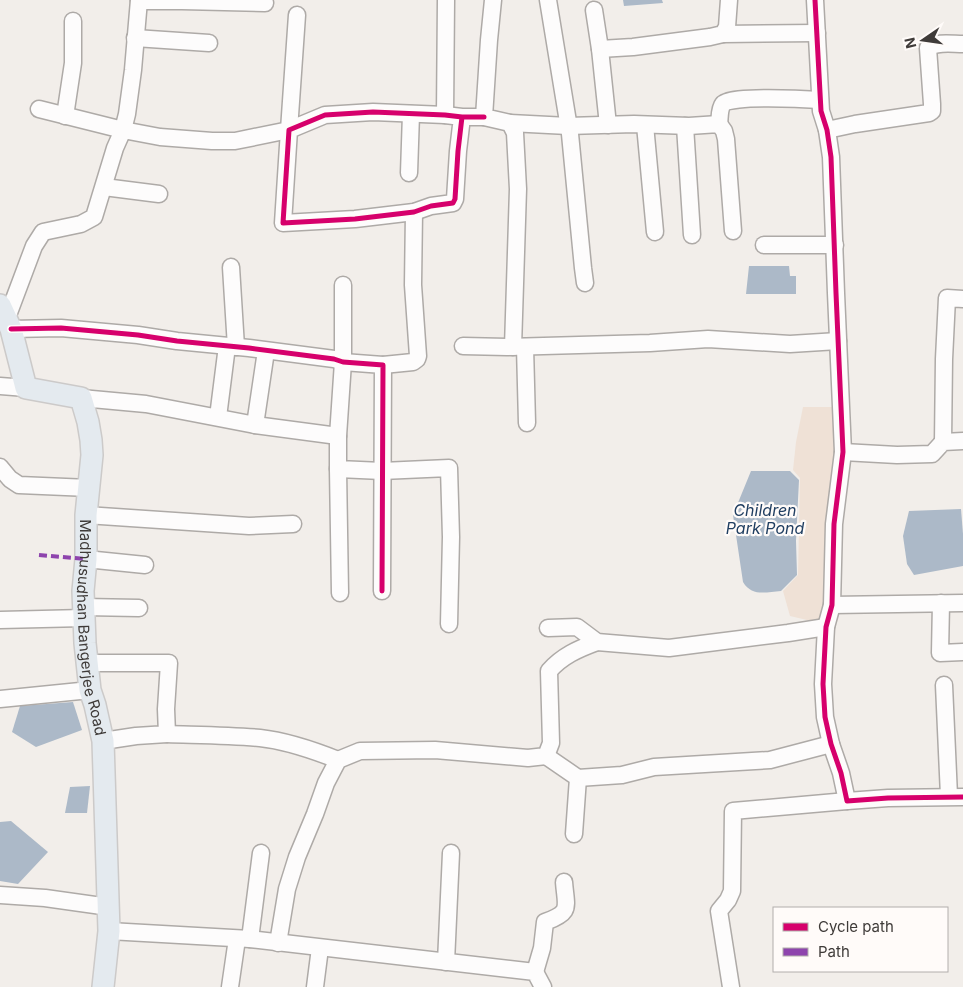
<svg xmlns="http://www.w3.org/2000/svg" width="963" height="987" font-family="Inter,sans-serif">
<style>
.green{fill:#efe1d6}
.water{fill:#acb9c8}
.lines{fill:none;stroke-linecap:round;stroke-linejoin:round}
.minor-casing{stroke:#aeaaa7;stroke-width:19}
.major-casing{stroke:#cccac9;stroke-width:24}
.minor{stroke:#fdfcfc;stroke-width:16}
.major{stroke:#e4eaef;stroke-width:21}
.quiet{stroke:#8e44ad;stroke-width:4;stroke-dasharray:8 4;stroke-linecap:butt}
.cycleway-casing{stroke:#fffbf9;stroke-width:8}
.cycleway{stroke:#d6006c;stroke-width:5}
.labels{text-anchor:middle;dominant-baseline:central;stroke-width:4.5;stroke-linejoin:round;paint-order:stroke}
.street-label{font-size:15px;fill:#3f3b39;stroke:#fffbf9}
.water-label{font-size:16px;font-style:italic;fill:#203e61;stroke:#fffbf9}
</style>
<rect width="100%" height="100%" fill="#f2eeea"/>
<path class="green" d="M803 407H837L840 412 824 624 790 616 783 591 798 575 800 478 793 470 796 442Z"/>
<g class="water">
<path d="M623 0H662L663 3 624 6Z"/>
<path d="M749 266H789L790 276H796V294H746Z"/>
<path d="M751 471H790L799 480 796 541 797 575 781 591C766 592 752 597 743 582L733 515Z"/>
<path d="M961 509 963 534V566L914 575 907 564 903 536 909 511Z"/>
<path d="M73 702 82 730 36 747 12 732 20 706Z"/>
<path d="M90 786 87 813H65L70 787Z"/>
<path d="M11 821 48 852 18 884 0 881V822Z"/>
</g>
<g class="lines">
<defs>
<g id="minor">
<path d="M493 0 489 40 484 117 510 123 515 133 518 189 513 347"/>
<path d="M548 0 570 134 583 268 585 283"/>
<path d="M815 0 821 111 827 130 831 157 836 293 843 452 834 524 832 605 826 627 823 684 825 717 831 744 841 773 847 801 888 798 963 797"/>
<path d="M139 1H182L265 3"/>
<path d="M594 10 600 49"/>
<path d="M723 34 817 33"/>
<path d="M135 38 209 43"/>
<path d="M39 109 123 130 160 137 212 141H235L289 130 297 15"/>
<path d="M445 115 446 0"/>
<path d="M65 116 73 63V21"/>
<path d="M462 117 458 151 455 199 453 203 431 206 414 212 355 219 283 223 289 130 325 115 373 112 445 115 462 117H484"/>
<path d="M510 123 568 126 634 124 689 126 719 124 724 131 726 139 733 231"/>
<path d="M719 124C720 118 719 109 723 104 729 95 806 99 820 100"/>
<path d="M608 125 600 49 633 47 710 37 723 34 727 27 729 0"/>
<path d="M645 125 655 232"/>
<path d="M685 126 692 235"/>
<path d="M827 130 855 124 929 113 932 111V104L928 48C937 41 952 44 963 44"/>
<path d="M409 173 411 114"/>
<path d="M104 187 159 194"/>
<path d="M764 245H835"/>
<path d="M231 267 236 347"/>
<path d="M343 285V362L338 436V469L382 471 449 468 451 537 449 624"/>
<path d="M7 318 34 246 43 232 81 224 94 217 115 148 123 130 127 114 133 70 139 0"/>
<path d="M11 329 61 328 138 335 177 341 249 348 334 359 343 362 383 365 382 591"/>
<path d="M463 346 507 347 650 343 708 339 790 344 838 341"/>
<path d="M525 347 527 423"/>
<path d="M383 365 413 362 417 359 418 356 413 285 414 212"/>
<path d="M0 386 26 388"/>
<path d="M81 398 146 404 255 425 338 436"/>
<path d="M218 417 227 346"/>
<path d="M255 425 266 351"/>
<path d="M943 442 944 359 947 298 963 299"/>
<path d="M843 452 897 455 932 454 943 442 963 441"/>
<path d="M0 467 10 479 19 485 89 488"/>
<path d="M338 469 340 593"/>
<path d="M86 515 249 526 293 524"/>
<path d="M86 559 145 565"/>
<path d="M941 603 940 653 963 652"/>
<path d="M832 605 963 603"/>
<path d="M84 607 139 608"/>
<path d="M0 620 84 618"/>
<path d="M548 628 577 627 597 642 669 648 788 633 826 627"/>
<path d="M87 663H169L166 709 167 734 136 736 103 741"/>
<path d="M944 685 949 796"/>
<path d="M0 699 90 690"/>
<path d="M167 734C198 735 230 735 260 738 287 741 313 750 338 760"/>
<path d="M546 756 578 778 574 834"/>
<path d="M578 778 622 775 654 767 770 760 831 744"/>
<path d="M0 895 45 898 109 907"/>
<path d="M109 931 250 939 535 972 543 987"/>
<path d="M250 939 261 853"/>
<path d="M278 943 287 889 297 857 315 814 326 783 338 760 360 751 435 750 528 758 546 756 551 743 549 671C562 656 578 649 597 642"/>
<path d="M446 962 451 853"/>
<path d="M535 972 542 948 545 922C572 912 566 908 564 882"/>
<path d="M230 987 237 939"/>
<path d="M315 987 320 948"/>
<path d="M731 987 719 911 728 900 732 891 733 811 847 801"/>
</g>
<g id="major">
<path id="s1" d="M0 305 11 329 26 388 81 398 88 422 91 440 92 455 86 515V559L83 591 85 643 90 690 95 705 103 741 109 931 103 987"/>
</g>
</defs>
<use href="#minor" class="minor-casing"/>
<use href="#major" class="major-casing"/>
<use href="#minor" class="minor"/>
<use href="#major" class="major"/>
<path class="quiet" d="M39 555 86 559"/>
<defs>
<g id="cycleway">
<path d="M815 0 821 111 827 130 831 157 836 293 843 452 834 524 832 605 826 627 823 684 825 717 831 744 841 773 847 801 888 798 963 797"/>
<path d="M462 117 458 151 455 199 453 203 431 206 414 212 355 219 283 223 289 130 325 115 373 112 445 115 462 117H484"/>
<path d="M11 329 61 328 138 335 177 341 249 348 334 359 343 362 383 365 382 591"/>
</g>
</defs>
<use href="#cycleway" class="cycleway-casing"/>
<use href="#cycleway" class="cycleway"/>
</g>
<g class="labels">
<g class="street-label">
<text stroke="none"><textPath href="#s1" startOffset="375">Madhusudhan Bangerjee Road</textPath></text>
</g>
<g class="water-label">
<text x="765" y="510">Children<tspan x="765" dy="18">Park Pond</tspan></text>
</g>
</g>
<rect x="773" y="907" width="175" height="65" fill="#fffbf9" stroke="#b2aeac"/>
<rect x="783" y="923" width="25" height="8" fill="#d6006c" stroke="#b2aeac"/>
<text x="818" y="932" font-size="15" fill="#3f3b39">Cycle path</text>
<rect x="783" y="948" width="25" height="8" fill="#8e44ad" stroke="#b2aeac"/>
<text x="818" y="957" font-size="15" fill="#3f3b39">Path</text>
<g transform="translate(923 40) rotate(257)" stroke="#fffbf9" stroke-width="4" paint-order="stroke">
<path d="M0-4L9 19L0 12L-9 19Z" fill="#3f3b39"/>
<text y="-8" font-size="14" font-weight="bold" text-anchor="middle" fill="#3f3b39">N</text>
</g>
</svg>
